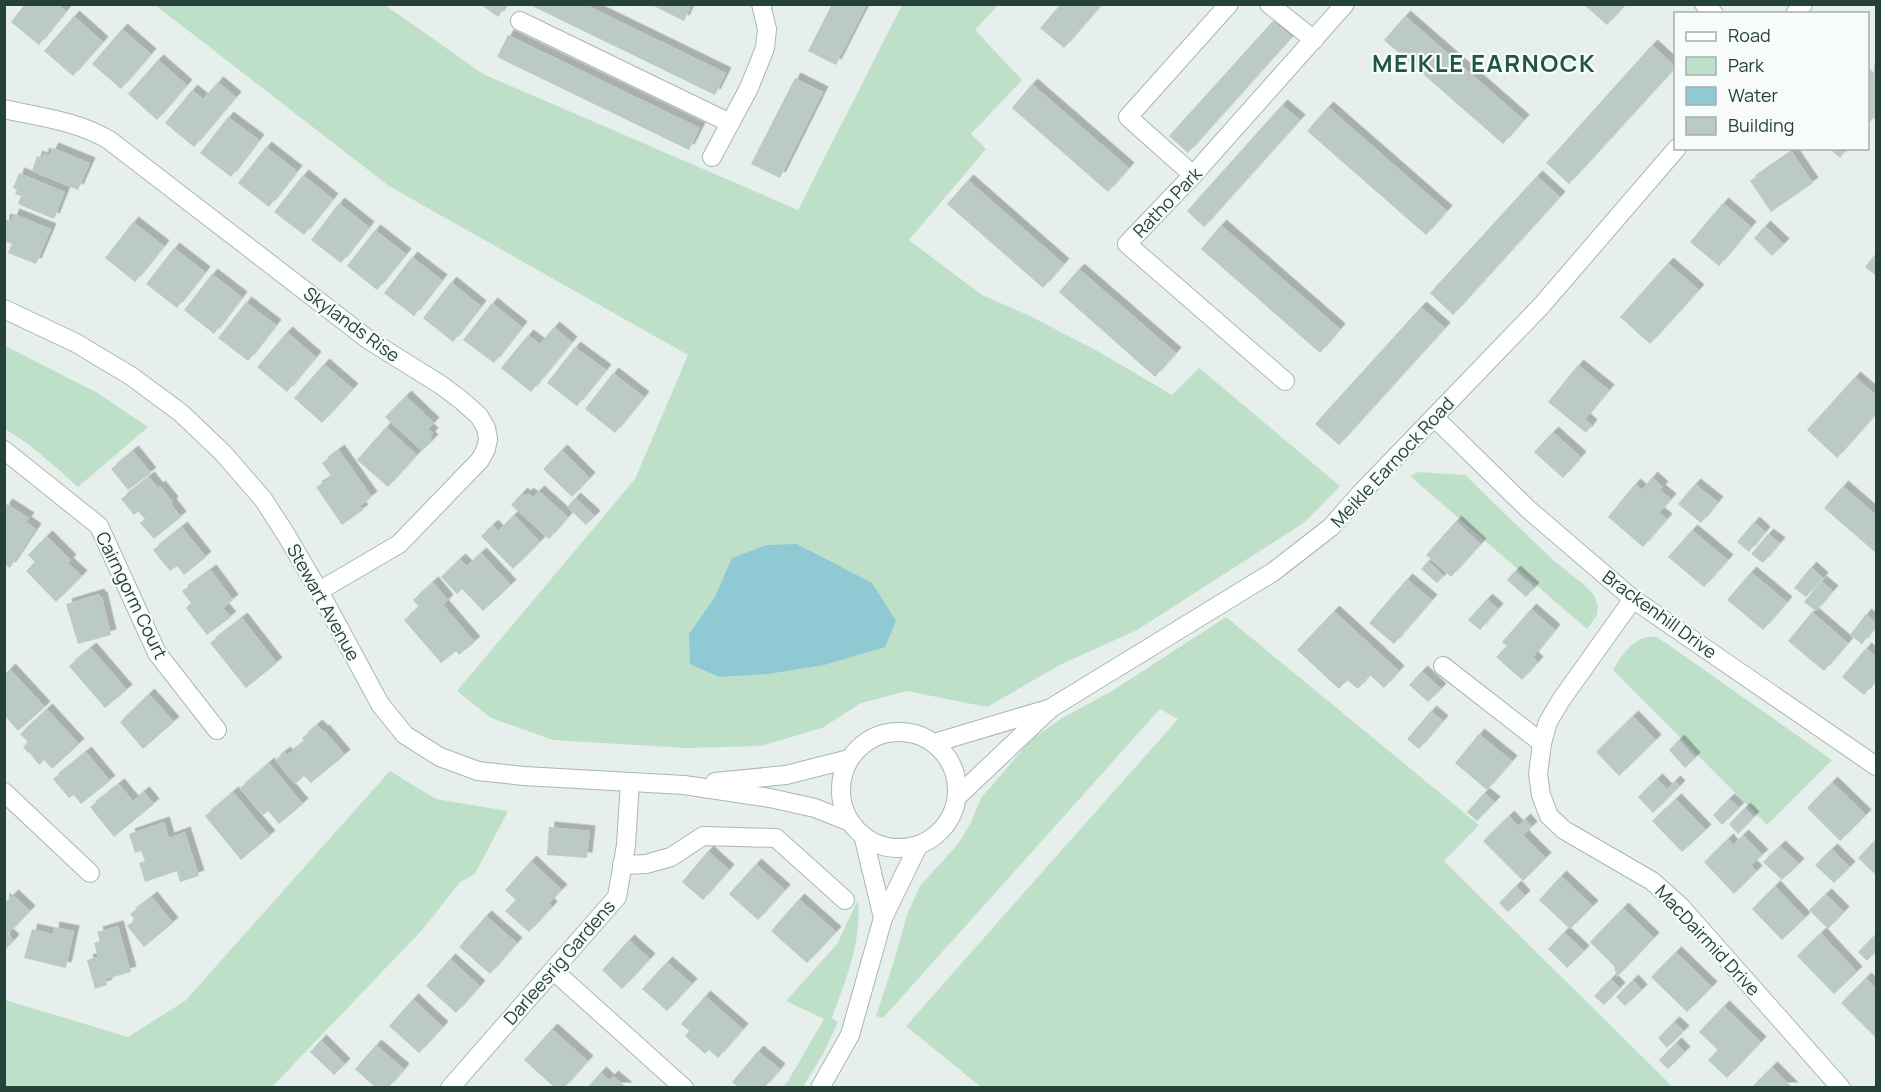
<svg xmlns="http://www.w3.org/2000/svg" width="1881" height="1092" font-family="Manrope,sans-serif">
<style>
.green{fill:#bfe0c8}
.water{fill:#8ec9d4}
.building{fill:#bbcac4;filter:url(#shadow)}
.lines{fill:none;stroke-linecap:round;stroke-linejoin:round}
.minor-casing{stroke:#a8b8b2;stroke-width:20}
.minor{stroke:#fff;stroke-width:18}
.labels{text-anchor:middle;dominant-baseline:central;stroke-width:4.5;stroke-linejoin:round;paint-order:stroke}
.street-label{font-size:18px;fill:#24423a;stroke:#f7fbf9}
.district-label{font-size:24px;font-weight:bold;letter-spacing:1.5px;fill:#1f5548;stroke:#f7fbf9}
</style>
<defs>
<filter id="shadow"><feDropShadow dx="5.5" dy="-5.5" stdDeviation="0" flood-color="#0004"/></filter>
</defs>
<rect width="100%" height="100%" fill="#e6efeb"/>
<g class="green">
<path d="M155 5H385L483 74 798 210 902 5H998L975 30 1022 80 971 134 986 149 909 240 982 295 1030 316 1101 353 1172 395 1199 368 1340 486 1305 522 1137 630 1060 665 987 707 907 691 861 703 822 728 761 746 686 748 553 740 491 718 457 691 635 479 688 355 389 186Z"/>
<path d="M5 346 96 392 148 427 78 487C55 466 32 445 5 429Z"/>
<path d="M1418 472 1465 475 1552 559 1584 585 1594 595 1598 606 1597 615 1587 629 1410 476Z"/>
<path d="M1226 617 1479 825 1444 861 1673 1087H981L906 1026 1178 719 1160 709 883 1018 876 1016 894 961 907 915 920 886 958 844 971 823 981 798 1031 740 1062 718 1112 691Z"/>
<path d="M1646 637H1656L1666 643 1832 760 1767 825 1613 670C1622 655 1629 643 1646 637Z"/>
<path d="M390 771 436 799 508 811 475 874 460 882 423 929 272 1087H5V1000L128 1037 185 1001Z"/>
<path d="M858 900C862 942 846 979 832 1018L838 1022 824 1052 803 1087H782L788 1081 824 1019 786 1001 837 944Z"/>
</g>
<path class="water" d="M797 544 872 583 896 621 885 647 824 665 768 674 719 677 690 664 689 634 715 597 732 558 767 545Z"/>
<g class="building">
<path d="M25 4H56L66 11 39 45 11 22Z"/>
<path d="M480 4H507L498 17Z"/>
<path d="M528 4H584L726 73 715 95Z"/>
<path d="M650 4H692L684 21Z"/>
<path d="M832 4H867L836 65 808 51Z"/>
<path d="M1061 4H1102L1064 48 1040 28Z"/>
<path d="M1583 4H1626L1607 25Z"/>
<path d="M74 16 103 42 73 76 44 51Z"/>
<path d="M1405 16 1524 120 1503 144 1384 40Z"/>
<path d="M1273 21 1292 37 1188 153 1169 136Z"/>
<path d="M122 29 151 54 121 89 92 64Z"/>
<path d="M508 35 700 128 689 150 497 57Z"/>
<path d="M1652 45 1676 67 1569 184 1546 163Z"/>
<path d="M158 60 187 85 157 120 128 94Z"/>
<path d="M1869 68 1876 75V114L1868 125Z"/>
<path d="M795 78 823 92 780 178 751 164Z"/>
<path d="M218 82 236 97 194 147 165 123 192 90 203 99Z"/>
<path d="M1032 84 1129 168 1108 192 1012 108Z"/>
<path d="M1282 105 1300 120 1204 227 1187 211Z"/>
<path d="M1328 107 1447 211 1426 235 1307 131Z"/>
<path d="M228 117 259 140 231 177 200 153Z"/>
<path d="M266 147 297 171 269 207 238 183Z"/>
<path d="M53 148 90 163 78 190 32 171 37 156 42 158 44 153 49 156Z"/>
<path d="M1829 148H1848L1840 158Z"/>
<path d="M1792 152 1813 183 1771 212 1750 181Z"/>
<path d="M19 173 65 192 54 219 18 204 21 196 15 194 17 190 13 188Z"/>
<path d="M303 175 333 199 304 235 274 212Z"/>
<path d="M1537 176 1560 197 1453 315 1430 293Z"/>
<path d="M968 180 1064 264 1043 288 947 204Z"/>
<path d="M339 203 369 227 341 263 311 240Z"/>
<path d="M1723 203 1751 227 1719 266 1690 242Z"/>
<path d="M14 214 51 229 36 264 8 253 12 244 4 241V221L5 219 11 221Z"/>
<path d="M133 222 164 246 135 282 105 258Z"/>
<path d="M1221 225 1340 329 1320 353 1201 249Z"/>
<path d="M1765 226 1784 244 1772 256 1754 238Z"/>
<path d="M375 230 406 254 377 290 347 266Z"/>
<path d="M174 248 205 272 177 308 146 284Z"/>
<path d="M1876 253V276L1865 267Z"/>
<path d="M412 257 442 280 414 316 384 293Z"/>
<path d="M1668 263 1699 290 1650 344 1620 317Z"/>
<path d="M1079 269 1176 353 1155 377 1059 292Z"/>
<path d="M212 274 242 297 214 334 184 310Z"/>
<path d="M451 282 481 306 453 342 423 318Z"/>
<path d="M246 302 276 325 248 361 218 338Z"/>
<path d="M492 303 522 327 494 363 463 340Z"/>
<path d="M1421 307 1445 328 1339 445 1315 424Z"/>
<path d="M554 327 572 342 531 392 501 368 528 335 540 344Z"/>
<path d="M287 332 316 357 287 392 257 367Z"/>
<path d="M575 347 606 370 577 406 547 383Z"/>
<path d="M324 364 353 389 322 423 294 398Z"/>
<path d="M1578 365 1609 390 1585 419 1592 425 1586 433 1548 402Z"/>
<path d="M613 373 644 397 615 433 585 409Z"/>
<path d="M1855 377 1876 395V414L1837 458 1807 430Z"/>
<path d="M406 396 434 423 428 429 433 433 430 437 433 440 422 451 385 417Z"/>
<path d="M386 427 417 455 388 487 357 460Z"/>
<path d="M1553 432 1581 457 1563 478 1534 452Z"/>
<path d="M339 450 372 497 360 506 363 510 342 525 316 487 332 477 322 463Z"/>
<path d="M562 450 590 478 572 497 543 469Z"/>
<path d="M133 451 151 473 128 490 111 469Z"/>
<path d="M149 477 158 488 160 486 173 502 171 504 181 517 154 539 140 523 145 519 138 511 134 515 121 499Z"/>
<path d="M1652 477 1663 487 1660 490 1671 499 1659 513 1667 519 1643 547 1608 517 1635 484 1642 490Z"/>
<path d="M1695 484 1718 502 1701 523 1678 504Z"/>
<path d="M1843 486 1876 515V553L1824 508Z"/>
<path d="M539 491 568 517 549 539 511 505 522 493 525 496 528 493 533 497Z"/>
<path d="M575 498 595 516 586 525 567 507Z"/>
<path d="M7 504 29 518 26 522 36 529 10 568 4 564V508Z"/>
<path d="M514 515 540 542 513 569 481 536 493 525 498 531Z"/>
<path d="M1456 521 1481 544 1451 577 1426 555Z"/>
<path d="M1754 522 1765 532 1749 552 1737 542Z"/>
<path d="M182 527 206 557 184 575 177 566 170 571 153 550Z"/>
<path d="M1692 530 1728 560 1704 587 1668 557Z"/>
<path d="M1768 534 1780 543 1763 563 1751 554Z"/>
<path d="M47 536 71 560 68 563 82 576 56 602 26 571 35 562 28 555Z"/>
<path d="M481 553 511 585 483 611 462 589 457 594 441 577 460 559 467 566Z"/>
<path d="M1428 561 1444 576 1437 583 1421 569Z"/>
<path d="M1811 567 1823 578 1806 597 1794 588Z"/>
<path d="M211 570 233 600 223 608 231 617 207 635 186 608 191 603 182 591Z"/>
<path d="M1515 571 1534 588 1526 597 1507 580Z"/>
<path d="M1751 572 1787 602 1763 630 1727 600Z"/>
<path d="M1407 579 1432 600 1394 644 1369 623Z"/>
<path d="M1821 581 1833 591 1816 611 1804 602Z"/>
<path d="M433 582 448 600 443 605 475 642 459 655 456 651 441 663 404 620 419 607 413 600Z"/>
<path d="M99 594 100 597H102L111 635 78 644 66 604Z"/>
<path d="M1487 599 1498 609 1480 630 1468 620Z"/>
<path d="M1531 609 1555 630 1533 657 1538 662 1522 680 1496 657 1507 646 1502 642Z"/>
<path d="M1334 611 1399 671 1384 688 1370 675 1358 689 1347 680 1339 689 1297 650Z"/>
<path d="M1812 612 1848 643 1824 671 1788 641Z"/>
<path d="M1866 614 1876 623V626L1862 644 1850 635Z"/>
<path d="M242 618 277 663 246 688 210 643Z"/>
<path d="M91 648 127 690 105 708 69 666Z"/>
<path d="M1866 648 1876 657V680L1864 695 1842 677Z"/>
<path d="M10 669 45 707 18 731 5 716V674Z"/>
<path d="M1422 671 1441 689 1428 702 1409 685Z"/>
<path d="M149 694 174 722 143 749 120 722Z"/>
<path d="M47 709 79 744 52 769 44 760 39 765 29 752 28 753 23 747 28 742 20 734Z"/>
<path d="M1431 711 1443 721 1419 749 1407 739Z"/>
<path d="M1633 716 1656 740 1619 776 1596 752Z"/>
<path d="M317 725 323 731 324 730 345 755 311 783 304 776 295 784 275 760 285 752 287 755 305 741 302 738Z"/>
<path d="M1479 734 1512 761 1487 790 1455 763Z"/>
<path d="M1679 740 1695 758 1685 768 1669 750Z"/>
<path d="M86 752 110 781 81 804 74 795 69 798 53 779Z"/>
<path d="M269 763 303 804 279 824 268 811 263 815 240 788Z"/>
<path d="M1657 779 1667 789 1675 781 1680 786 1653 813 1638 797Z"/>
<path d="M1832 782 1866 815 1840 841 1807 808Z"/>
<path d="M119 784 133 801 144 792 154 804 114 837 90 807Z"/>
<path d="M233 792 270 836 241 860 205 816Z"/>
<path d="M1484 793 1495 802 1477 821 1467 812Z"/>
<path d="M1676 799 1706 830 1682 852 1652 821Z"/>
<path d="M1729 799 1739 808 1722 825 1713 815Z"/>
<path d="M1745 808 1754 817 1738 834 1729 824Z"/>
<path d="M1509 816 1518 826 1525 819 1532 827 1523 835 1546 858 1523 881 1483 841Z"/>
<path d="M164 822 169 838 185 832 199 876 180 882 177 871 145 882 139 863 145 861 141 851 135 853 129 834Z"/>
<path d="M549 827 590 831 587 858 547 855Z"/>
<path d="M1743 835 1763 855 1751 865 1757 871 1734 894 1704 862 1728 839 1733 845Z"/>
<path d="M1876 839V875L1858 858Z"/>
<path d="M1780 846 1799 864 1782 880 1763 862Z"/>
<path d="M1832 849 1850 867 1834 883 1815 865Z"/>
<path d="M708 851 729 870 703 900 682 882Z"/>
<path d="M531 861 562 890 549 903 552 907 529 932 505 911 516 900 505 890Z"/>
<path d="M756 864 785 890 758 920 729 894Z"/>
<path d="M1561 876 1593 906 1570 929 1539 900Z"/>
<path d="M1516 886 1525 896 1508 912 1499 903Z"/>
<path d="M1775 886 1805 918 1782 940 1752 909Z"/>
<path d="M1826 894 1844 912 1828 929 1809 910Z"/>
<path d="M13 895 30 911 8 934 14 940 4 951V898L7 901Z"/>
<path d="M152 897 173 923 144 947 127 926 135 920 130 914Z"/>
<path d="M799 899 836 932 807 963 771 931Z"/>
<path d="M1623 908 1654 938 1617 977 1614 966 1590 942Z"/>
<path d="M486 916 517 943 490 974 459 947Z"/>
<path d="M118 926 131 972 106 979 107 985 95 989 87 960 98 957 94 943 100 941 97 932Z"/>
<path d="M54 927 74 931 66 968 24 958 32 929 53 934Z"/>
<path d="M1564 932 1584 951 1567 968 1548 949Z"/>
<path d="M1821 933 1857 972 1834 994 1797 956Z"/>
<path d="M1875 935 1876 937V951L1867 961 1858 952Z"/>
<path d="M629 940 650 959 622 989 602 970Z"/>
<path d="M1676 952 1712 987 1687 1012 1651 977Z"/>
<path d="M450 959 480 986 456 1013 426 986Z"/>
<path d="M667 962 692 984 667 1011 642 989Z"/>
<path d="M1866 978 1876 988V1038L1841 1003Z"/>
<path d="M1611 979 1620 988 1604 1005 1594 996Z"/>
<path d="M1633 980 1642 990 1625 1006 1616 997Z"/>
<path d="M705 996 743 1029 718 1058 709 1050 705 1054 685 1036 689 1031 681 1024Z"/>
<path d="M413 999 443 1027 419 1053 389 1026Z"/>
<path d="M1724 1006 1761 1042 1727 1078 1708 1060 1718 1050 1699 1032Z"/>
<path d="M1674 1022 1684 1031 1667 1048 1658 1038Z"/>
<path d="M552 1029 588 1061 564 1088H555L524 1060Z"/>
<path d="M321 1040 345 1064 334 1075 310 1052Z"/>
<path d="M1676 1043 1685 1052 1668 1069 1659 1060Z"/>
<path d="M376 1045 404 1069 388 1088H376L355 1069Z"/>
<path d="M758 1051 780 1069 764 1088H739L732 1082Z"/>
<path d="M1772 1067 1793 1088H1751Z"/>
<path d="M601 1072 609 1080 613 1076 627 1088H587Z"/>
</g>
<g class="lines">
<defs>
<g id="minor">
<path d="M1269 4 1314 40"/>
<path d="M1704 4 1714 14"/>
<path d="M1795 14 1803 4"/>
<path d="M520 21 730 123"/>
<path d="M4 109C39 117 78 121 109 140L369 340 441 385 461 400 479 416 486 428 488 439 486 449 480 460 399 544 319 591"/>
<path d="M712 157 749 88 765 48 767 29 761 4"/>
<path d="M1193 175 1128 117 1229 4"/>
<path d="M4 309 76 343 131 376 181 413 223 453 263 499 285 533 319 591 380 704 405 735 440 757 478 771 524 776 684 785 770 798 815 808 850 822"/>
<path d="M1285 381 1127 244 1193 175 1345 4"/>
<path d="M1434 417 1528 509 1633 599 1876 766"/>
<path d="M4 450 99 526 157 653 217 730"/>
<path d="M1633 599 1561 700 1548 722 1542 743 1538 774 1541 795 1549 816 1564 830 1652 881 1681 907 1841 1088"/>
<path d="M1443 666 1542 743"/>
<circle cx="899" cy="790" r="58"/>
<path d="M934 743 1048 709"/>
<path d="M715 782 786 775 849 759"/>
<path d="M4 792 90 873"/>
<path d="M958 796 1051 708 1273 572 1331 527 1360 494 1542 305 1677 148"/>
<path d="M863 835 883 918"/>
<path d="M622 865 646 864 671 857 703 836 776 838 845 900"/>
<path d="M554 971 684 1088"/>
<path d="M450 1088 617 897 626 845 630 782"/>
<path d="M820 1088 850 1035 883 918 918 846"/>
</g>
</defs>
<use href="#minor" class="minor-casing"/>
<use href="#minor" class="minor"/>
</g>
<g class="labels">
<g class="street-label">
<text transform="translate(1167 202) rotate(-46)">Ratho Park</text>
<text transform="translate(352 324) rotate(36)">Skylands Rise</text>
<text transform="translate(1392 462) rotate(-47)">Meikle Earnock Road</text>
<text transform="translate(132 595) rotate(64)">Cairngorm Court</text>
<text transform="translate(324 602) rotate(61)">Stewart Avenue</text>
<text transform="translate(1660 614) rotate(36)">Brackenhill Drive</text>
<text transform="translate(1708 940) rotate(47)">MacDairmid Drive</text>
<text transform="translate(559 962) rotate(-49)">Darleesrig Gardens</text>
</g>
<g class="district-label">
<text x="1484" y="62">MEIKLE EARNOCK</text>
</g>
</g>
<rect width="1881" height="1092" fill="none" stroke="#24423a" stroke-width="12"/>
<rect x="1674" y="12" width="195" height="138" fill="#f7fbf9" stroke="#a3b1ad" stroke-width="1.5"/>
<rect x="1686" y="32" width="30" height="9" fill="#ffffff" stroke="#a3b1ad" stroke-width="1.5"/>
<text x="1728" y="42" font-size="18" fill="#24423a">Road</text>
<rect x="1686" y="57" width="30" height="18" fill="#bfe0c8" stroke="#a3b1ad" stroke-width="1.5"/>
<text x="1728" y="72" font-size="18" fill="#24423a">Park</text>
<rect x="1686" y="87" width="30" height="18" fill="#8ec9d4" stroke="#a3b1ad" stroke-width="1.5"/>
<text x="1728" y="102" font-size="18" fill="#24423a">Water</text>
<rect x="1686" y="117" width="30" height="18" fill="#bbcac4" stroke="#a3b1ad" stroke-width="1.5"/>
<text x="1728" y="132" font-size="18" fill="#24423a">Building</text>
</svg>
